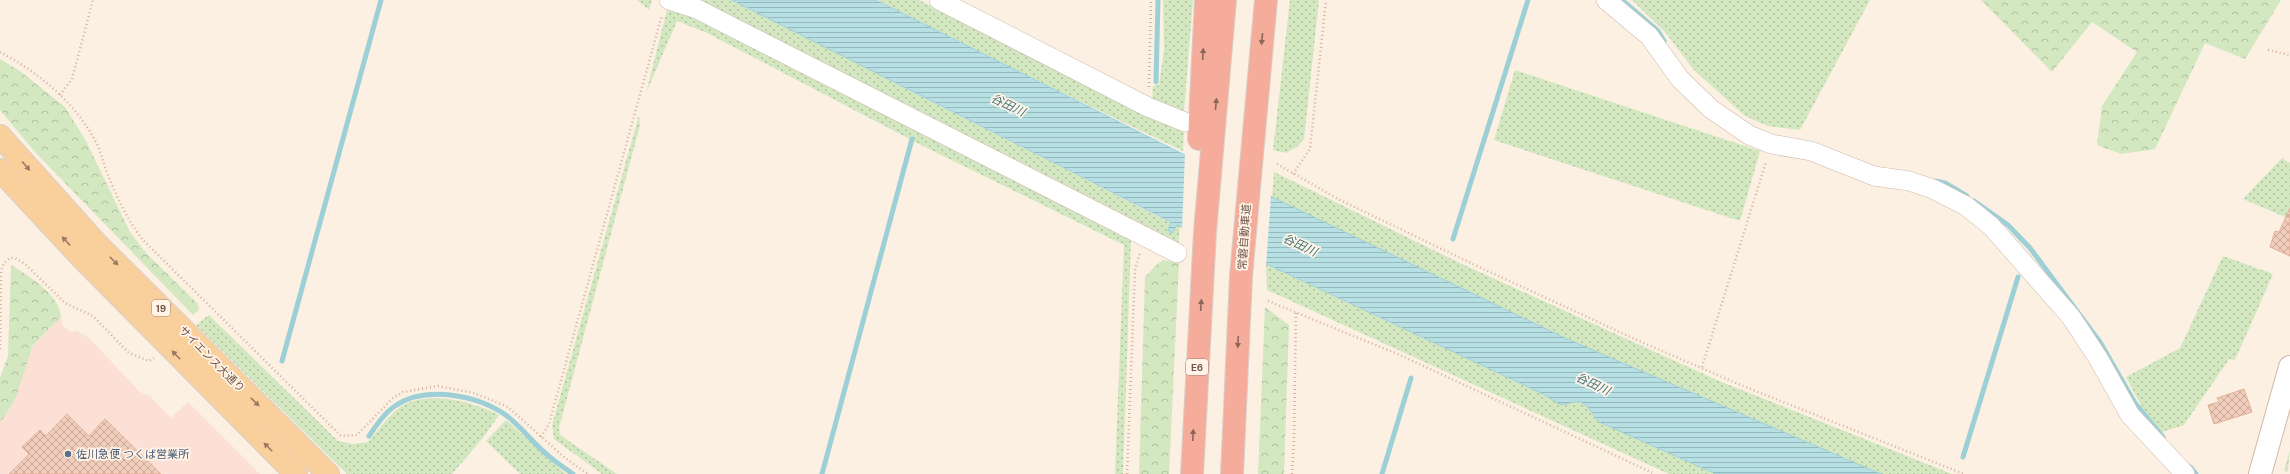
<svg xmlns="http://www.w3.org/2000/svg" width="2290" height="474" font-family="'DM Sans','Noto Sans JP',sans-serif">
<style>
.commercial{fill:#fcdfd5}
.grass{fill:url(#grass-dots)}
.forest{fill:url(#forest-crowns)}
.garden{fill:url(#garden-furrows)}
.water{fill:url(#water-rules);stroke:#9dd0d6}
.pier{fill:#fbf0e2}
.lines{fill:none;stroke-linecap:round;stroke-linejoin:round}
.stream{stroke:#9dd0d6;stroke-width:5}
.building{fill:url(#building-cross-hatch);stroke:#e2b29b}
.street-casing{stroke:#ceb9ac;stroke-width:20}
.secondary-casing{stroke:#d1b8a9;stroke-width:24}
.primary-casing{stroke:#d8cfcc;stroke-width:24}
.highway-casing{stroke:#d8cfcc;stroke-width:24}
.path{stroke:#d5b09e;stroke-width:2.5;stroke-dasharray:1 3;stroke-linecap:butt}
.street{stroke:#fff;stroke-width:19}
.secondary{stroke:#fff;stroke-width:22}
.primary{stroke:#f9d09b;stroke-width:22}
.highway{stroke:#f5ac9a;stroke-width:22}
.oneway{fill:#8c6659}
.oneway2{fill:#9a7a62}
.service-dot{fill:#5c6f8a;stroke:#fff4e7;stroke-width:1.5}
.labels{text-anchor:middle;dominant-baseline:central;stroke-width:3.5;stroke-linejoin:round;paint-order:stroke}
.shield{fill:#fff4e7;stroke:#9c8578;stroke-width:1}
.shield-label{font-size:10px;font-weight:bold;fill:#725549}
.street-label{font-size:11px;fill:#725549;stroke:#fff4e7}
.service-label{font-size:11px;fill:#4e5e75;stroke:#fff4e7;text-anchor:start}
.water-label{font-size:12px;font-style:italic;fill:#40787f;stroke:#fff4e7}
</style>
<defs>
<pattern id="grass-dots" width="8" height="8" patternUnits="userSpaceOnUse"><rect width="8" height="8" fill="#d3e8c1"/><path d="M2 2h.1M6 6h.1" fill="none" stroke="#b0bf9f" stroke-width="1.8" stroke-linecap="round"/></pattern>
<pattern id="forest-crowns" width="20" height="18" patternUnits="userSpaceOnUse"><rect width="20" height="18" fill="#d3e8c1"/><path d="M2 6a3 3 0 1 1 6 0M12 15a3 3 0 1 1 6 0" fill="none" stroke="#b0bf9f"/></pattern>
<pattern id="garden-furrows" width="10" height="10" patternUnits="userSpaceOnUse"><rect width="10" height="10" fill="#d3e8c1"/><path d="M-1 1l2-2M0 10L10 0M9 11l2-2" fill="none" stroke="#b0bf9f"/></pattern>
<pattern id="water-rules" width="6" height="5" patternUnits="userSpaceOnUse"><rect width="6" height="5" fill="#b7e0e4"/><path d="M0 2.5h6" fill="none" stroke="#99b8bb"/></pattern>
<pattern id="building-cross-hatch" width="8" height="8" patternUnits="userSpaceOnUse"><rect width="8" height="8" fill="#f0ccba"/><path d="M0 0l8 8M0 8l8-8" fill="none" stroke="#c7a899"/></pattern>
</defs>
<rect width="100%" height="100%" fill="#fbf0e2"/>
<path class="commercial" d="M61 317 63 326 70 332 77 331 89 338 140 392 150 396 171 418 188 402 260 474H0V423L15 400 33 345Z"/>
<g class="grass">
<path d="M637 0H652L649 10Z"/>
<path d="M684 0H732L1171 223 1168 230 1172 233 1177 225 1180 226 1178 248Z"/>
<path d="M878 0H919L1184 130 1183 151 951 39Z"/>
<path d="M1163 0H1193L1184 111C1164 112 1149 110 1153 86L1159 85 1164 50Z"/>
<path d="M1290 0H1319L1304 139 1297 147 1286 153 1273 150Z"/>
<path d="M1632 0H1870L1800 130 1768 126 1745 116 1694 70 1665 32Z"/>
<path d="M675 7 1131 239 1123 474H1115L1124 245 921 145 705 32 677 21 646 93 667 10Z"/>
<path d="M1515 70 1760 151 1740 221 1494 140Z"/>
<path d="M639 115 640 125 559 428 560 435 617 474H602L554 439 552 425Z"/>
<path d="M2282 158 2290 163V219L2243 199Z"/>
<path d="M1274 172 1462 264 1719 381 1952 474H1881L1567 339 1272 198Z"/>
<path d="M2223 256 2273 274 2235 360 2229 359 2184 425 2162 432 2143 409 2126 377 2180 348Z"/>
<path d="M1266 264 1543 394 1561 405 1579 401 1587 406 1599 422 1716 474H1669L1267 290Z"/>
<path d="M209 315 338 441 353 444 368 442C378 431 387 417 399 408 425 389 473 401 499 415L482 439 452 474H347L196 325Z"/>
<path d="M506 420 566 474H520L486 441Z"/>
</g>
<g class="forest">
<path d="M1981 0H2281L2245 59 2205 43 2155 149 2121 154 2097 145 2102 106 2137 52 2092 22 2052 72Z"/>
<path d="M0 59 20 71 65 107 86 141 130 232 146 253 198 304 199 310 193 315 34 151 0 110Z"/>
<path d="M1163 260 1179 263 1169 474H1139L1145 277 1155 266Z"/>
<path d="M11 265C28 275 61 296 61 317L33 345 15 400 0 423V378L8 356Z"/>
<path d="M1265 307 1289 325 1284 474H1258Z"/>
</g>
<path class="garden" d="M2290 450 2288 472 2284 471Z"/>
<path class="water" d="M732 0H876L1181 153 1567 339 1881 474H1716L1599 422 1587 406 1579 401 1561 405 1543 394 1273 267 1177 225 1172 233 1168 230 1171 222Z"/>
<path class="pier" d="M1185 153 1271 195 1266 266 1182 230Z"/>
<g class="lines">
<g class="stream">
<path d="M1622 0 1658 31 1664 41"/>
<path d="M1156 82 1158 0"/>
<path d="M1935 181 1945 183 1967 196"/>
<path d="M1974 201 2008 225 2030 248 2100 342 2135 403 2163 437"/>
<path d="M1453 239 1528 0"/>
<path d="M282 361 381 0"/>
<path d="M369 436C376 426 384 413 395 406 426 385 478 395 507 416 520 426 530 439 542 450 551 459 563 467 573 474"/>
<path d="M1963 457 2018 277"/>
<path d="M2190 467 2196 474"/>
<path d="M822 474 912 139"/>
<path d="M1382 474 1411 378"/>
</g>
</g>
<g class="building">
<path d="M2290 208V256L2270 247 2275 231 2279 232Z"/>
<path d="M2244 389 2252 412 2214 424 2208 405 2219 402 2217 398Z"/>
<path d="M67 414 89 436 105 419 161 474H9L29 454 22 447 40 430 46 436Z"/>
</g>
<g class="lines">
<defs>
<g id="street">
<path d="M669 0 697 9 1177 253"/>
<path d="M939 0 1148 107 1185 122"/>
<path d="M1606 0 1649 36 1680 79 1711 109 1749 135 1771 144 1811 151 1874 176 1909 181 1933 189 1966 206 1991 226 2071 317 2098 358 2130 415 2185 474"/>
</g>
<path id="secondary" d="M2260 474 2290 367"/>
<g id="primary">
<path d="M0 136 97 244 328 474"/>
<path d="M0 170 81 257 296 474"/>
</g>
<g id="highway">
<path d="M1199 139 1206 0"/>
<path d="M1192 474 1205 232 1225 0"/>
<path d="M1232 474 1241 276 1266 0"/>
</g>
</defs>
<use href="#street" class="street-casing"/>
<use href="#secondary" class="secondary-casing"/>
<use href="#primary" class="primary-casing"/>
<use href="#highway" class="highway-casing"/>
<g class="path">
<path d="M2268 50 2290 55"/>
<path d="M0 52C41 74 77 104 98 146 102 156 104 166 108 175 117 198 128 221 143 240L341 436 357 435 393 398 403 392 438 386 474 393 508 407 565 458 588 474"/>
<path d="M1149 87 1151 0"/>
<path d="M60 95 72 79 93 0"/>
<path d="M1277 164 1338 199 1475 265 1639 341 1743 386 1964 474"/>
<path d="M1293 174 1310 149 1326 0"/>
<path d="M1268 301 1400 355 1655 474"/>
<path d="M0 349 1 271 4 263 10 258H15L25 264 65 303 93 316 129 353 149 361 154 358"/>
<path d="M1702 367 1766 162"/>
<path d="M541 437 549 424 662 15"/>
<path d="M1127 474 1135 269 1140 253"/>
<path d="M1292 474 1294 438 1296 311"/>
</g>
<use href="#street" class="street"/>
<use href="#secondary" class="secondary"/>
<use href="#primary" class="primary"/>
<use href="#highway" class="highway"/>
</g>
<defs><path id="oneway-solid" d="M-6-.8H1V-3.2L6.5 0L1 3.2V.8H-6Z"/></defs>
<g class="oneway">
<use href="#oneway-solid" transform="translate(1262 39) rotate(96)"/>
<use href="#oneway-solid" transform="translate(1203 54) rotate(-87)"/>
<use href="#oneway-solid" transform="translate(1216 104) rotate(-85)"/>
<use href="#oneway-solid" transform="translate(1201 305) rotate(-86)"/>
<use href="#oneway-solid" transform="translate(1238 342) rotate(93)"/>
<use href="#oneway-solid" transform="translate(1193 435) rotate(-88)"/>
</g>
<g class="oneway2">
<use href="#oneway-solid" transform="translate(26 166) rotate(49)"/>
<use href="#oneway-solid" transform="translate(66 241) rotate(-133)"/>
<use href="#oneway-solid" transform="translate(114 261) rotate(45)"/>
<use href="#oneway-solid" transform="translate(176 355) rotate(-134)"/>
<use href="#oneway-solid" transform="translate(255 402) rotate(45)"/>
<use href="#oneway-solid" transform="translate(268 447) rotate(-135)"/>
</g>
<circle class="service-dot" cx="68" cy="454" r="4"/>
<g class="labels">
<g class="shield">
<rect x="152" y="300" width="18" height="16" rx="3"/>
<rect x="1186" y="359" width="22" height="16" rx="3"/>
</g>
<g class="shield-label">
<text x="161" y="308">19</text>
<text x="1197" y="367">E6</text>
</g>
<g class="street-label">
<text transform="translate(1244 237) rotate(-86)">常磐自動車道</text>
<text transform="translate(212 359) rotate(45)">サイエンス大通り</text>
</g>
<g class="service-label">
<text x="76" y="454">佐川急便 つくば営業所</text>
</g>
<g class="water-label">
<text transform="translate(1008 105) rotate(26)">谷田川</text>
<text transform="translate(1300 245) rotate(25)">谷田川</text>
<text transform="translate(1593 384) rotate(25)">谷田川</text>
</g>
</g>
</svg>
